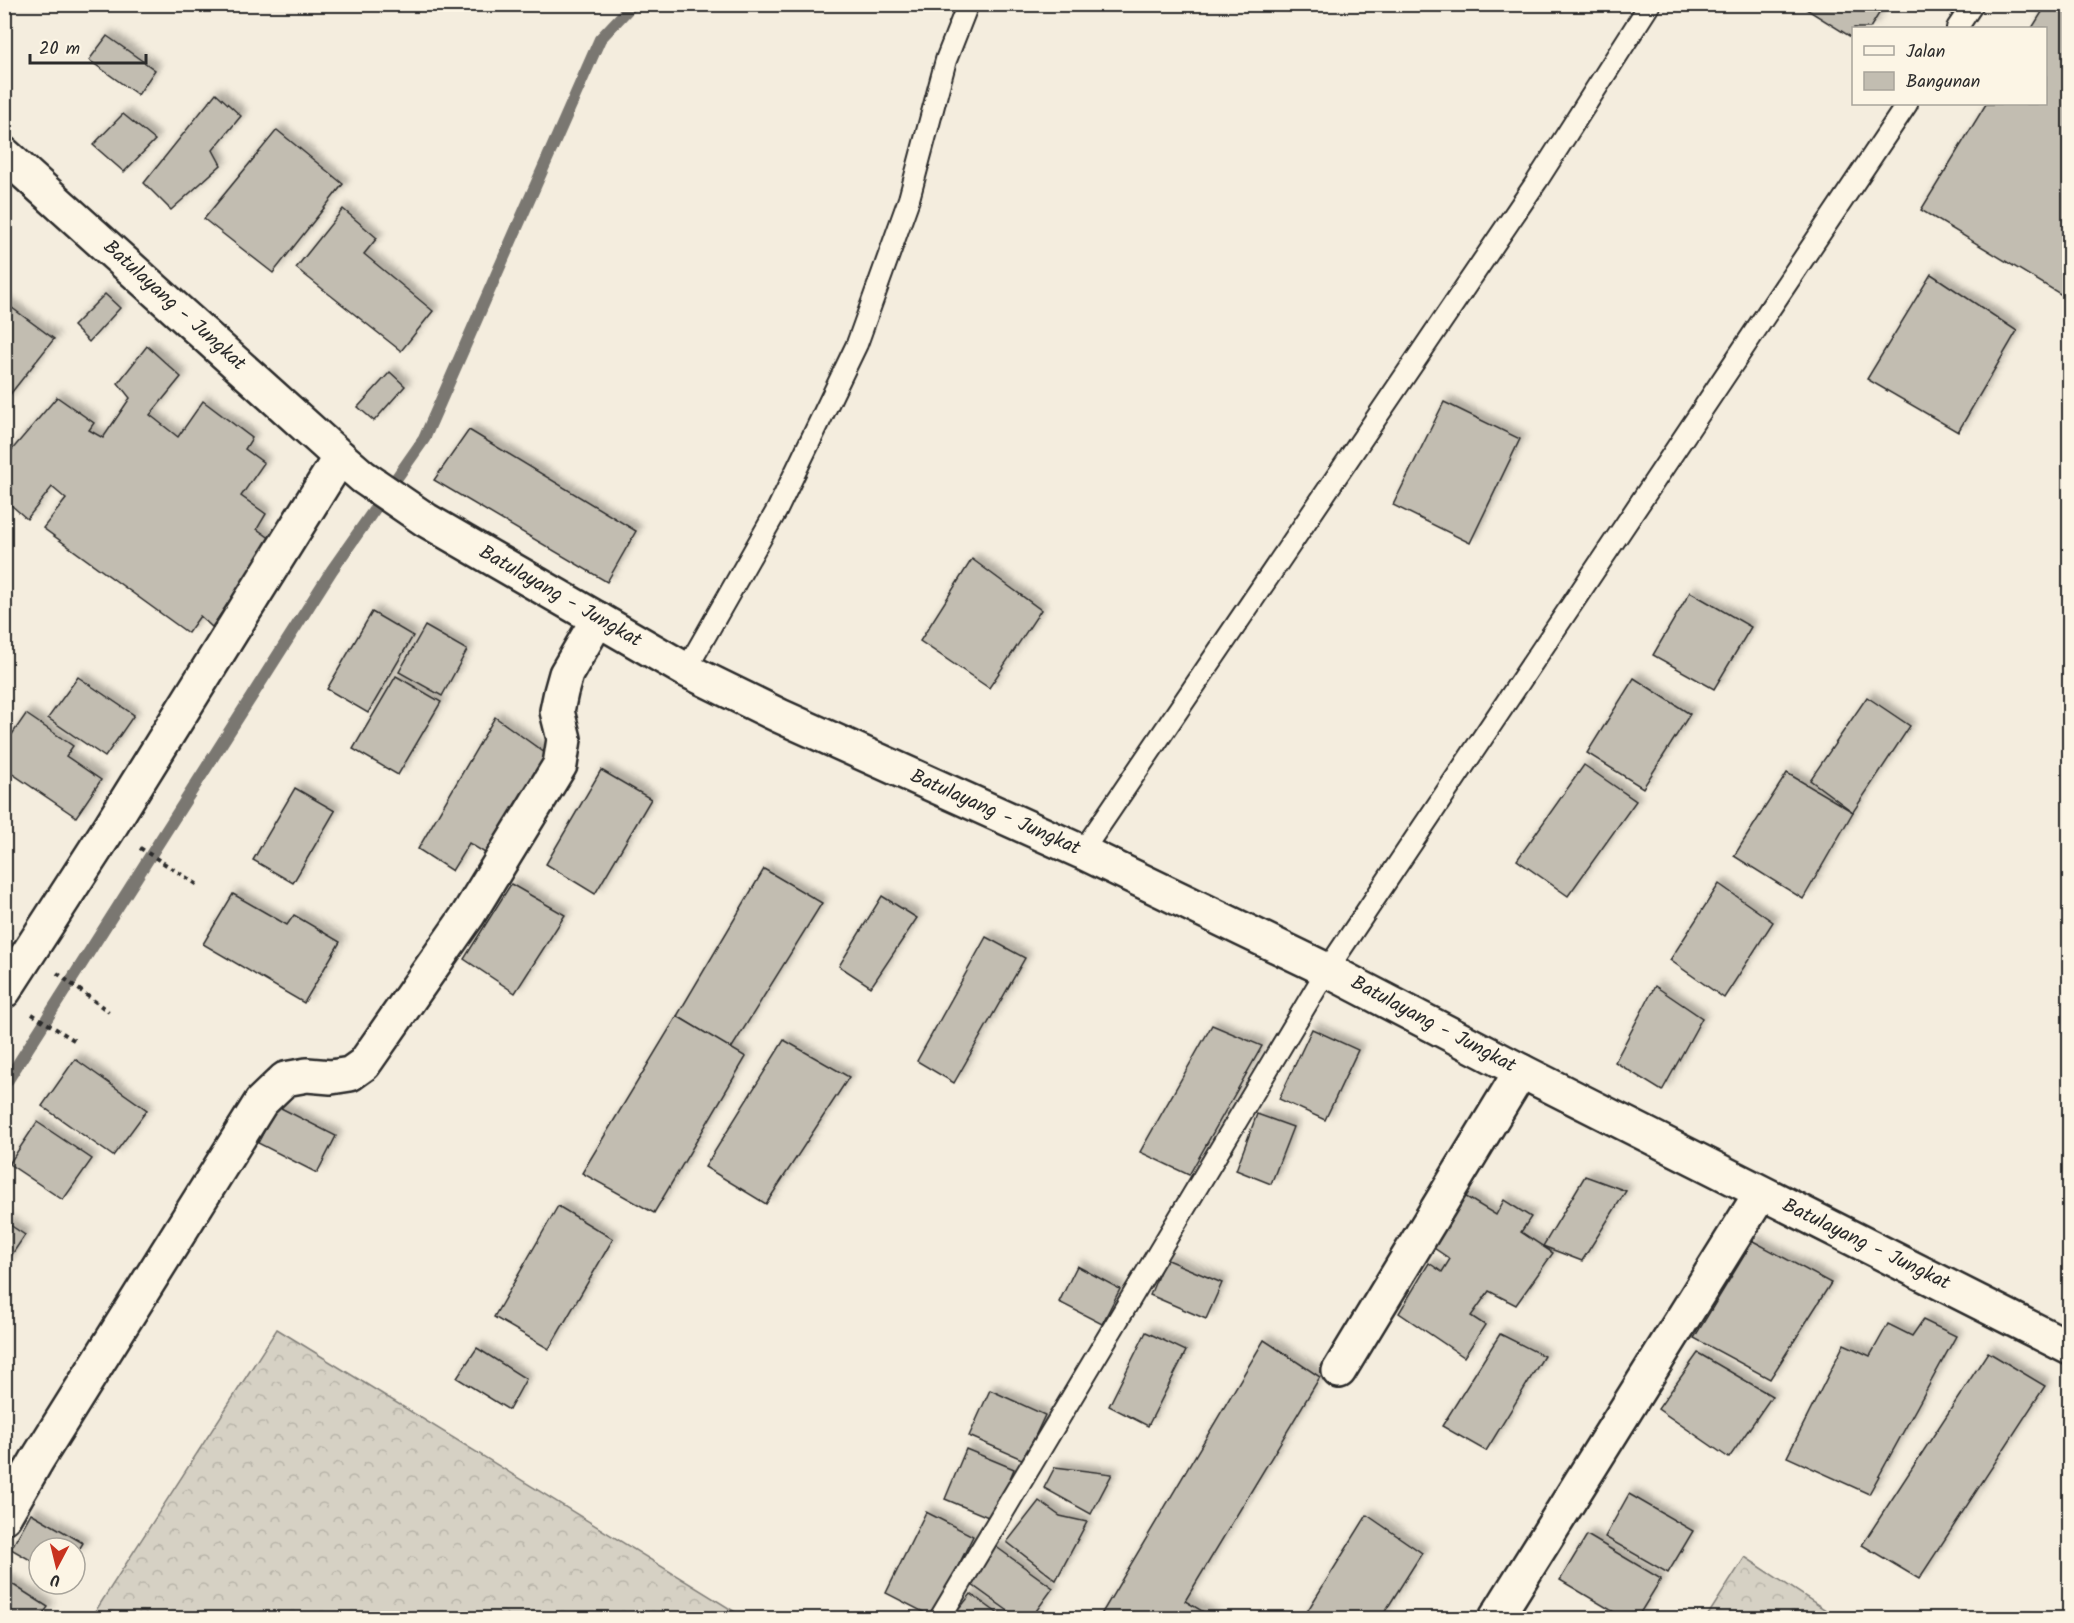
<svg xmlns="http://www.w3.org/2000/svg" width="2074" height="1623" font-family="Kalam,sans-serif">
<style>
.forest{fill:url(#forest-crowns);stroke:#807e78;stroke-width:1.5}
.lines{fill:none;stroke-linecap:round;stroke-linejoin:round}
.stream{stroke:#7a7771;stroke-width:12}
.building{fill:#c2bdb1;stroke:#2b2b2b;stroke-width:1.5;filter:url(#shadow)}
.lane-casing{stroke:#2b2b2b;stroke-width:24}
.street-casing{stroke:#2b2b2b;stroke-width:38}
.highway-casing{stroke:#2b2b2b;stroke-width:38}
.path{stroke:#2b2b2b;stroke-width:4;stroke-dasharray:4.5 4.5;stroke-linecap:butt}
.lane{stroke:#fcf5e5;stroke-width:20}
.street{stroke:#fcf5e5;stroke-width:33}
.highway{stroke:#fcf5e5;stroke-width:33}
.labels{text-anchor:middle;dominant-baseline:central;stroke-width:4.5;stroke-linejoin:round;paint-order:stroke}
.street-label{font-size:20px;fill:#2b2b2b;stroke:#fcf5e5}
</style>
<defs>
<pattern id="forest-crowns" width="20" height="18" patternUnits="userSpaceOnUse" patternTransform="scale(1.5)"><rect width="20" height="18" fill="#d6d1c4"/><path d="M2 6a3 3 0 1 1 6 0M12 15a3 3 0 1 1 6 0" fill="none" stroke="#b8b4a9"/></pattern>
<filter id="shadow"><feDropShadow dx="5.5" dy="-5.5" stdDeviation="3" flood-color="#0004"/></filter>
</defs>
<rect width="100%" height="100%" fill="#f4edde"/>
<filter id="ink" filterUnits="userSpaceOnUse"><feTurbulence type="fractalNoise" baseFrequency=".0167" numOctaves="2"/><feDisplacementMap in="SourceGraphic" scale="12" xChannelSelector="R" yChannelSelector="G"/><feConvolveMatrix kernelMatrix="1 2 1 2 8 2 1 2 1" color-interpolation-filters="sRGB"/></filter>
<g filter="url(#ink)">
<g class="forest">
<path d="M277 1329 745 1618H91Z"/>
<path d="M1745 1557 1838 1618H1706Z"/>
</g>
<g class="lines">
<path class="stream" d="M4 1086 332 570 424 439 600 39 633 4"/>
</g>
<g class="building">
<path d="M1798 4H1885L1870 28H1854V39Z"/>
<path d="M2047 4H2070V300L1921 210 1986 104H2046V28H2032Z"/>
<path d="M107 36 155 70 138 95 89 60Z"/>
<path d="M216 93 241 116 213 150 221 165 171 210 144 183Z"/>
<path d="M123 114 155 140 124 172 93 145Z"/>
<path d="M277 130 343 184 273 273 204 219Z"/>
<path d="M343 209 377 238 364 254 433 311 401 351 296 268Z"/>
<path d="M1931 274 2017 331 1958 432 1867 379Z"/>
<path d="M105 294 120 308 89 342 73 326Z"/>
<path d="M4 302 54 339 4 402Z"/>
<path d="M147 346 181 377 150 415 178 437 203 401 252 438 245 449 264 463 241 496 266 514 257 529 271 539 212 627 200 616 188 633 43 528 66 499 52 487 27 519 4 499V459L57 397 94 423 89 430 103 438 130 398 118 383Z"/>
<path d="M390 372 405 386 374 421 358 407Z"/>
<path d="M1444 402 1520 439 1470 543 1393 505Z"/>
<path d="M469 430 636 531 607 582 434 480Z"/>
<path d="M972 559 1041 610 989 688 920 641Z"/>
<path d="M1690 592 1751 627 1714 689 1653 655Z"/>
<path d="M372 612 413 636 368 713 327 689Z"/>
<path d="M425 626 467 650 442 696 399 672Z"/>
<path d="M396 676 441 702 398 775 353 749Z"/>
<path d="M78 677 134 715 105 757 48 718Z"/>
<path d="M1634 678 1690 714 1643 788 1587 753Z"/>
<path d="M1867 697 1910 726 1853 812 1810 780Z"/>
<path d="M26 714 73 746 66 756 101 780 76 817 4 768V746Z"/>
<path d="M495 717 549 756 485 853 469 843 452 871 418 849Z"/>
<path d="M1584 765 1636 801 1568 896 1517 860Z"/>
<path d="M601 770 651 799 595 894 546 864Z"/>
<path d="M1787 773 1853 812 1803 899 1734 856Z"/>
<path d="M295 788 335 811 293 883 253 860Z"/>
<path d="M764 869 822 903 731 1049 677 1016Z"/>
<path d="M511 884 565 915 515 993 464 959Z"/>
<path d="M1719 884 1773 922 1724 998 1670 960Z"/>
<path d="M233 894 287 925 294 915 340 942 304 1003 203 944Z"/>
<path d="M882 896 917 918 871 987 839 966Z"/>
<path d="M986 937 1025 958 954 1083 917 1061Z"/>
<path d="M1655 986 1702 1018 1662 1091 1615 1062Z"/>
<path d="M677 1016 746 1057 654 1213 582 1173Z"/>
<path d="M1212 1025 1262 1046 1189 1175 1140 1152Z"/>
<path d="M1312 1029 1358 1050 1325 1120 1279 1099Z"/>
<path d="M784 1040 849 1077 766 1204 705 1167Z"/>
<path d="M75 1059 147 1110 113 1156 42 1106Z"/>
<path d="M277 1106 336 1136 317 1173 258 1143Z"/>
<path d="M1257 1114 1293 1127 1271 1184 1236 1170Z"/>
<path d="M37 1122 92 1159 63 1200 9 1164Z"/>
<path d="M1585 1176 1626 1191 1582 1261 1543 1246Z"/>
<path d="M1463 1195 1496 1215 1504 1200 1531 1217 1521 1232 1553 1253 1516 1305 1489 1291 1471 1316 1485 1325 1464 1357 1399 1313 1429 1263 1442 1272 1450 1259 1431 1246Z"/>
<path d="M558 1206 613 1239 549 1349 494 1317Z"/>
<path d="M4 1221 25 1235 5 1265H4Z"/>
<path d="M1753 1241 1831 1283 1770 1379 1694 1338Z"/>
<path d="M1165 1259 1222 1283 1206 1319 1150 1295Z"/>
<path d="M1077 1266 1120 1289 1102 1324 1059 1302Z"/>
<path d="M1923 1320 1956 1336 1869 1494 1787 1457 1844 1344 1870 1356 1888 1324 1912 1336Z"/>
<path d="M1146 1332 1186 1351 1148 1426 1109 1406Z"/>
<path d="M1500 1334 1544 1356 1486 1451 1442 1426Z"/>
<path d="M1264 1340 1320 1377 1185 1601 1214 1618H1099Z"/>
<path d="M477 1348 526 1379 509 1410 457 1378Z"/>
<path d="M1988 1352 2045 1386 1919 1579 1862 1545Z"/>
<path d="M1698 1353 1772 1396 1729 1458 1658 1409Z"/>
<path d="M990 1390 1045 1415 1024 1460 969 1436Z"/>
<path d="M966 1449 1014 1469 993 1519 945 1499Z"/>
<path d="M1055 1467 1112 1474 1091 1514 1044 1488Z"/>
<path d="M1629 1494 1693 1531 1668 1573 1605 1537Z"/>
<path d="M1039 1501 1060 1516 1087 1522 1056 1580 1007 1542Z"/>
<path d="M926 1512 973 1536 933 1617 886 1593Z"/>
<path d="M31 1513 83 1543 75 1556V1548H39V1565L11 1549Z"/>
<path d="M1367 1515 1422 1553 1381 1618H1303Z"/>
<path d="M1587 1535 1661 1579 1637 1618H1624L1560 1580Z"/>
<path d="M995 1546 1053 1588 1031 1618H1018L968 1582Z"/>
<path d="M4 1579 48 1607 40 1618H4Z"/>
<path d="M971 1594 1004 1618H952Z"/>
</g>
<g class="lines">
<defs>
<g id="lane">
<path d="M1957 28 1973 4"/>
<path d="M686 670 777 510 857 344 909 199 946 60 968 4"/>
<path d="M1082 852 1537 181 1650 4"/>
<path d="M940 1618 1327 970 1907 104"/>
</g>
<g id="street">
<path d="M4 991 110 827 340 457"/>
<path d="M1339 1371 1521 1071"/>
<path d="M4 1517 37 1460 261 1102 285 1079 307 1075 331 1077 350 1074 364 1064 468 915 560 765 564 739 557 711 561 692 566 674 598 619"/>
<path d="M1496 1618 1761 1193"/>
</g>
<path id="highway" d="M4 154 340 457 363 477 426 520 686 670 780 716 1082 852 1327 970 1521 1071 2070 1348"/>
</defs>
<use href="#lane" class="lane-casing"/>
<use href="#street" class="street-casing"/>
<use href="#highway" class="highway-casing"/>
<g class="path">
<path d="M140 848 198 885"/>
<path d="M57 973 109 1012"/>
<path d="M32 1014 77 1042"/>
</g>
<use href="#lane" class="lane"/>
<use href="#street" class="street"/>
<use href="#highway" class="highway"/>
</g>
</g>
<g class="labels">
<g class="street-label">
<text transform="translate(174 306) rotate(42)">Batulayang - Jungkat</text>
<text transform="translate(560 597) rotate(30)">Batulayang - Jungkat</text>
<text transform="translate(995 813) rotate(24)">Batulayang - Jungkat</text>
<text transform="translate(1433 1025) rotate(28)">Batulayang - Jungkat</text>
<text transform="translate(1866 1245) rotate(26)">Batulayang - Jungkat</text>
</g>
</g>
<rect width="2074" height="1623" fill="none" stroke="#fcf5e5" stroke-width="24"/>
<rect x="12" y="12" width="2050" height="1599" fill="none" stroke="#2b2b2b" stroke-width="2" filter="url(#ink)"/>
<rect x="1852" y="27" width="195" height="78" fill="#fcf5e5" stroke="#a8a49b" stroke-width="1.5"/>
<rect x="1864" y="46" width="30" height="9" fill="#fcf5e5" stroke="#a8a49b" stroke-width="1.5"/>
<text x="1906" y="57" font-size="18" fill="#2b2b2b">Jalan</text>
<rect x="1864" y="72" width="30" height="18" fill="#c2bdb1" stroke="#a8a49b" stroke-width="1.5"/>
<text x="1906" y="87" font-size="18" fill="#2b2b2b">Bangunan</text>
<g transform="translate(57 1566) rotate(187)"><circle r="28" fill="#fcf5e5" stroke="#a8a49b" stroke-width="1.5"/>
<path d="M0-4.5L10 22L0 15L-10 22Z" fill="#c8321e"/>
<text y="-9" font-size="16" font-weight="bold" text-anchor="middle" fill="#2b2b2b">U</text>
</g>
<path d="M30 54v9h116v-9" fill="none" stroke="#2b2b2b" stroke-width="3"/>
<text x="39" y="54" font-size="18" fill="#2b2b2b" stroke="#fcf5e5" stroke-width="4.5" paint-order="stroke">20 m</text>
</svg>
